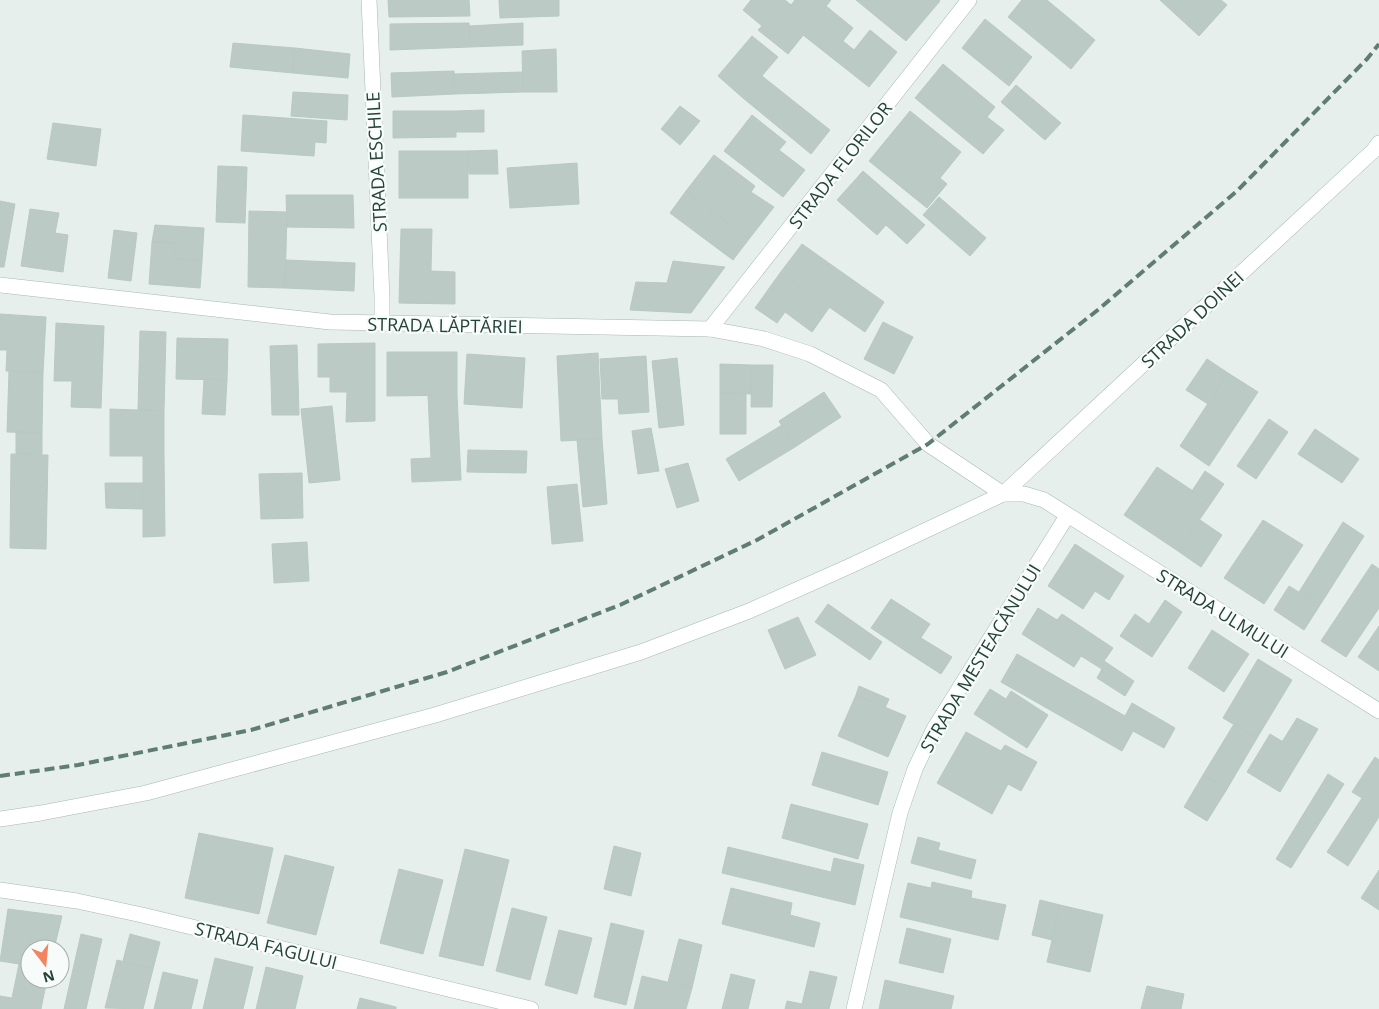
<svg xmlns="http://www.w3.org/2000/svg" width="1379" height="1009" font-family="'Open Sans',sans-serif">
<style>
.building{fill:#bbcac4;stroke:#b8c9c2}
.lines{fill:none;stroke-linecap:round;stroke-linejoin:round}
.minor-casing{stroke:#a8b8b2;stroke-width:16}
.minor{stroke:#fff;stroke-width:15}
.rail{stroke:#5f7d75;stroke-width:4;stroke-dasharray:10 5;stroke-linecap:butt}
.labels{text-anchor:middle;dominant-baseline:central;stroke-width:4.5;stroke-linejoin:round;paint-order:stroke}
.street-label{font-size:18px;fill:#24423a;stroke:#f7fbf9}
</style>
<rect width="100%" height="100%" fill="#e6efeb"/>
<g class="building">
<path d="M388 0H469L470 16 389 17Z"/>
<path d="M499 0H559V16L500 18Z"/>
<path d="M751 0H785L796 9 787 19 805 33 788 54 758 30 762 26 743 10Z"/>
<path d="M795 0H831L805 33 787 19 796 9 791 5Z"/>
<path d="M856 0H939L940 1 906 41Z"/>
<path d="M1022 0H1047L1095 40 1071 69 1008 17Z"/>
<path d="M1160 0H1221L1227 5 1199 36Z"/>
<path d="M826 6 853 28 843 41 854 50 870 30 897 52 869 87 803 35Z"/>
<path d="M985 19 1032 57 1009 86 962 48Z"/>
<path d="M469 23 470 47 390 50V24Z"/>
<path d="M523 23V45L470 47 469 26Z"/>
<path d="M752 36 778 57 743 98 718 76Z"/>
<path d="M233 43 295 48 293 73 230 67Z"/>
<path d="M295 48 350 54 348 78 293 73Z"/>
<path d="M556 49 557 92H523L522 51Z"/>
<path d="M943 64 995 107 987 117 1004 130 983 154 915 98Z"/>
<path d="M454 71 455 94 392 97 391 73Z"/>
<path d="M523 72V92L455 94 454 74Z"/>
<path d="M762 76 830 130 811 154 743 98Z"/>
<path d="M1016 85 1061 123 1045 140 1001 102Z"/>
<path d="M293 92 348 95 347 120 291 116Z"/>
<path d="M680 106 700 121 680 145 661 129Z"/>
<path d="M484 110V132H456V111Z"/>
<path d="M393 111H456V137L393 138Z"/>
<path d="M910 111 961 152 940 178 947 184 927 208 869 161Z"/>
<path d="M243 115 327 121 326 143 315 142 314 156 241 151Z"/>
<path d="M752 115 786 142 779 150 805 170 783 197 724 151Z"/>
<path d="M53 123 101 129 96 166 47 159Z"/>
<path d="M497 150 498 174H469L468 151Z"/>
<rect x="399" y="151" width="69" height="47"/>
<path d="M714 155 755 186 751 192 774 207 749 239 686 191Z"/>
<path d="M577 163 579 204 510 208 507 168Z"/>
<path d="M218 166 247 167 245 223 216 222Z"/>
<path d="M863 171 925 225 907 244 886 225 877 235 837 200Z"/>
<path d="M686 191 749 239 733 260 670 213Z"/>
<path d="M286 195H353L354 228 287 227Z"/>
<path d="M939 197 986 238 970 256 923 215Z"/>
<path d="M0 201 15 204 4 267H0Z"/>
<path d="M30 209 59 213 55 233 68 235 63 272 21 266Z"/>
<path d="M249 211 287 212 285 288 248 287Z"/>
<path d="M155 225 204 228 202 261 174 259 175 243 152 242Z"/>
<path d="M401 229H432L431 271 455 272V304L399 303Z"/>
<path d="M114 230 137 233 131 281 108 278Z"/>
<path d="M152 242 175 243 174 259 202 261 200 288 149 284Z"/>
<path d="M802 244 884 302 865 332 780 273Z"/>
<path d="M286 260 355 263 354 291 285 288Z"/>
<path d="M673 261 725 267 691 313 630 310 636 282 667 283Z"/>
<path d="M780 273 829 308 812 332 785 312 777 323 755 308Z"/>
<path d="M0 314 46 317 43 373 6 371 7 350H0Z"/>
<path d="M883 322 913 337 894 374 864 359Z"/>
<path d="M56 323 104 326 101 408 71 407 72 381H54Z"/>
<path d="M140 331 166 332 164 411 138 410Z"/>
<path d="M177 338 228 339 227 380 176 379Z"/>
<path d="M375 343V421L346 422 347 392H330V377H318V344Z"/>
<path d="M297 345 299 415H272L270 346Z"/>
<path d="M387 352H457V395L387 396Z"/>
<path d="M598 353 602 439 561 441 557 356Z"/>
<path d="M467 354 525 358 522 408 464 404Z"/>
<path d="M646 356 649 412 619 414 618 399H602L600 359Z"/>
<path d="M677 358 684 425 659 428 652 361Z"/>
<path d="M1207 359 1228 373 1208 404 1186 390Z"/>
<path d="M720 364 752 365 751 394 720 393Z"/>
<path d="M752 365H773L772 407H751Z"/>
<path d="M9 371 43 373 42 433 7 432Z"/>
<path d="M1228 373 1258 392 1209 466 1180 446Z"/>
<path d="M204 379 227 380 225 415 202 414Z"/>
<path d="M824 392 841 417 795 447 779 421Z"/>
<path d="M720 393 746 394V434H720Z"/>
<path d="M428 395H457L461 480 412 482 411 459 431 458Z"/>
<path d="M332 406 340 480 309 483 301 409Z"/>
<path d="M110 409 164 411V456H110Z"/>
<path d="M1269 419 1288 432 1256 479 1237 466Z"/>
<path d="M782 425 795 447 739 481 726 459Z"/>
<path d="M651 428 659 471 638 474 632 431Z"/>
<path d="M1315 429 1359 459 1342 483 1298 454Z"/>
<path d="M16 432 42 433V454H16Z"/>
<path d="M602 439 607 504 583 507 577 440Z"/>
<path d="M468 450 527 451 526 473 467 472Z"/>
<path d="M11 454 48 455 46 549 10 548Z"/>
<path d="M143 456H164L165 536 143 537Z"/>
<path d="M688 463 699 501 677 508 665 469Z"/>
<path d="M1157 467 1211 503 1178 551 1124 515Z"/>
<path d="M1205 471 1224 484 1211 503 1192 491Z"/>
<path d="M302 473 303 518 261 519 259 474Z"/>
<path d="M105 483H143V509L106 508Z"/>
<path d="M577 484 583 541 552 544 547 487Z"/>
<path d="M1200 520 1222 535 1201 567 1178 551Z"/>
<path d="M1263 520 1303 545 1264 604 1224 578Z"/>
<path d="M1343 522 1364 536 1320 605 1299 592Z"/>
<path d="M307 542 309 581 274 583 272 544Z"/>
<path d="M1075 544 1124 576 1109 600 1095 591 1083 609 1048 586Z"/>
<path d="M1372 564 1379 569V608L1346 657 1321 641Z"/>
<path d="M1289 586 1320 605 1304 630 1274 610Z"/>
<path d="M891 599 930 624 910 654 871 628Z"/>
<path d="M1165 600 1182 612 1152 657 1120 636 1135 614 1149 624Z"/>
<path d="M828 604 882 642 870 660 815 622Z"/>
<path d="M1038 608 1057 620 1062 614 1113 648 1104 661 1134 681 1125 696 1097 678 1102 669 1081 656 1074 667 1022 634Z"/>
<path d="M798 617 816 655 785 669 768 630Z"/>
<path d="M1379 626V671L1358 657Z"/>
<path d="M1212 630 1249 654 1224 692 1188 668Z"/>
<path d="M921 638 952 657 941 674 910 654Z"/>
<path d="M1017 654 1125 716 1132 703 1175 728 1164 748 1133 731 1122 751 1001 682Z"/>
<path d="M1258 659 1292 680 1257 738 1223 718Z"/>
<path d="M859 686 889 699 885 708 856 695Z"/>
<path d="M990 689 1006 699 1011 691 1048 715 1027 748 974 714Z"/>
<path d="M856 695 906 716 888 757 838 736Z"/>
<path d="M1297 718 1318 729 1303 754 1282 742Z"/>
<path d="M1234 724 1257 738 1227 789 1203 775Z"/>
<path d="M966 732 1001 751 1005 745 1037 762 1021 791 1008 784 992 814 937 783Z"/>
<path d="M1270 734 1303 754 1280 792 1247 772Z"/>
<path d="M822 752 888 772 878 805 812 785Z"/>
<path d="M1375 757 1379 760V817L1348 866 1327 852 1362 798 1352 792Z"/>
<path d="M1328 774 1344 784 1291 868 1276 859Z"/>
<path d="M1203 775 1227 789 1207 821 1184 807Z"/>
<path d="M791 804 868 824 858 859 782 838Z"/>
<path d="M199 833 273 848 259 914 185 898Z"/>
<path d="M918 837 940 843 938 850 976 860 971 879 911 863Z"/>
<path d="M614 846 641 853 631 896 604 889Z"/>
<path d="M728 847 831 872 834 858 864 865 855 905 722 873Z"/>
<path d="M465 849 509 860 483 966 439 956Z"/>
<path d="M285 855 334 867 316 935 267 923Z"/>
<path d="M399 869 443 880 423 954 380 943Z"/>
<path d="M1379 870V910L1361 898Z"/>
<path d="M932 882 972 891 971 898 1006 905 998 940 900 917 908 883 931 888Z"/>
<path d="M731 888 792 903 790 915 820 923 814 947 722 924Z"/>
<path d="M1040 900 1060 905 1052 940 1032 935Z"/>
<path d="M1060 905 1103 915 1090 972 1047 962Z"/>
<path d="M512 908 547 917 530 980 496 971Z"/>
<path d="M8 909 62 916 54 949H30V979H47L41 1009H0V996L12 998 19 964 0 961Z"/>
<path d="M611 923 644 931 626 1005 594 997Z"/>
<path d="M907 928 951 939 943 973 899 963Z"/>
<path d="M559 930 592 938 577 994 545 985Z"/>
<path d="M81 934 102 939 86 1009H64Z"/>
<path d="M130 934 160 942 153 969 123 961Z"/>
<path d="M679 939 702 945 692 988 668 982Z"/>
<path d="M215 958 253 967 243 1009H203Z"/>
<path d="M117 960 153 969 143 1009 105 1008Z"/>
<path d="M266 967 303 976 295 1009H256Z"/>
<path d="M810 971 837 977 829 1009H785L787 1001 802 1004Z"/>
<path d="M163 972 198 980 191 1009H154Z"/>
<path d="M731 974 755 980 748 1009H722Z"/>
<path d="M642 976 692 988 686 1009H634Z"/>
<path d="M885 980 954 996 951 1009H879Z"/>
<path d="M1147 986 1184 994 1181 1009H1141Z"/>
<path d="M360 998 396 1007V1009H357Z"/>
</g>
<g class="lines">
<defs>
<g id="minor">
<path d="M369 0 382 297V324"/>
<path d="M0 285 330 322 710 329 764 339 810 354 881 390 928 444 1003 494 1373 151 1379 143"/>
<path d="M710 329 969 0"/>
<path d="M0 819 41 813 146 793 435 715 641 652 749 611 850 566 1003 494H1024L1044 500 1379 711"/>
<path d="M0 890 77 901 142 915 531 1009"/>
<path d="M854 1009 900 813 915 769 934 729 1067 516"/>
</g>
</defs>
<use href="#minor" class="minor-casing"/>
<use href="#minor" class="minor"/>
<path class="rail" d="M0 776 78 765 251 730 447 672 620 605 757 540 928 444 1099 309 1237 191 1367 59 1379 44"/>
</g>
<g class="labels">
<g class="street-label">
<text transform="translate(376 162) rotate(-93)">STRADA ESCHILE</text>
<text transform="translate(840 165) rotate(-52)">STRADA FLORILOR</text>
<text transform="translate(1192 319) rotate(-43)">STRADA DOINEI</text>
<text transform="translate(445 325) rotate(1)">STRADA LĂPTĂRIEI</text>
<text transform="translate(1223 613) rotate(32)">STRADA ULMULUI</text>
<text transform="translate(980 658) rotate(-59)">STRADA MESTEACĂNULUI</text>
<text transform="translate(266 945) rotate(14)">STRADA FAGULUI</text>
</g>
</g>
<g transform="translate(45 964) rotate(164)"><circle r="24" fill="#f7fbf9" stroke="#a3b1ad"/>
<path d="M0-4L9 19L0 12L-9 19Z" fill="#f4845f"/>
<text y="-8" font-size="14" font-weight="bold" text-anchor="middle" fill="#24423a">N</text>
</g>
</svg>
